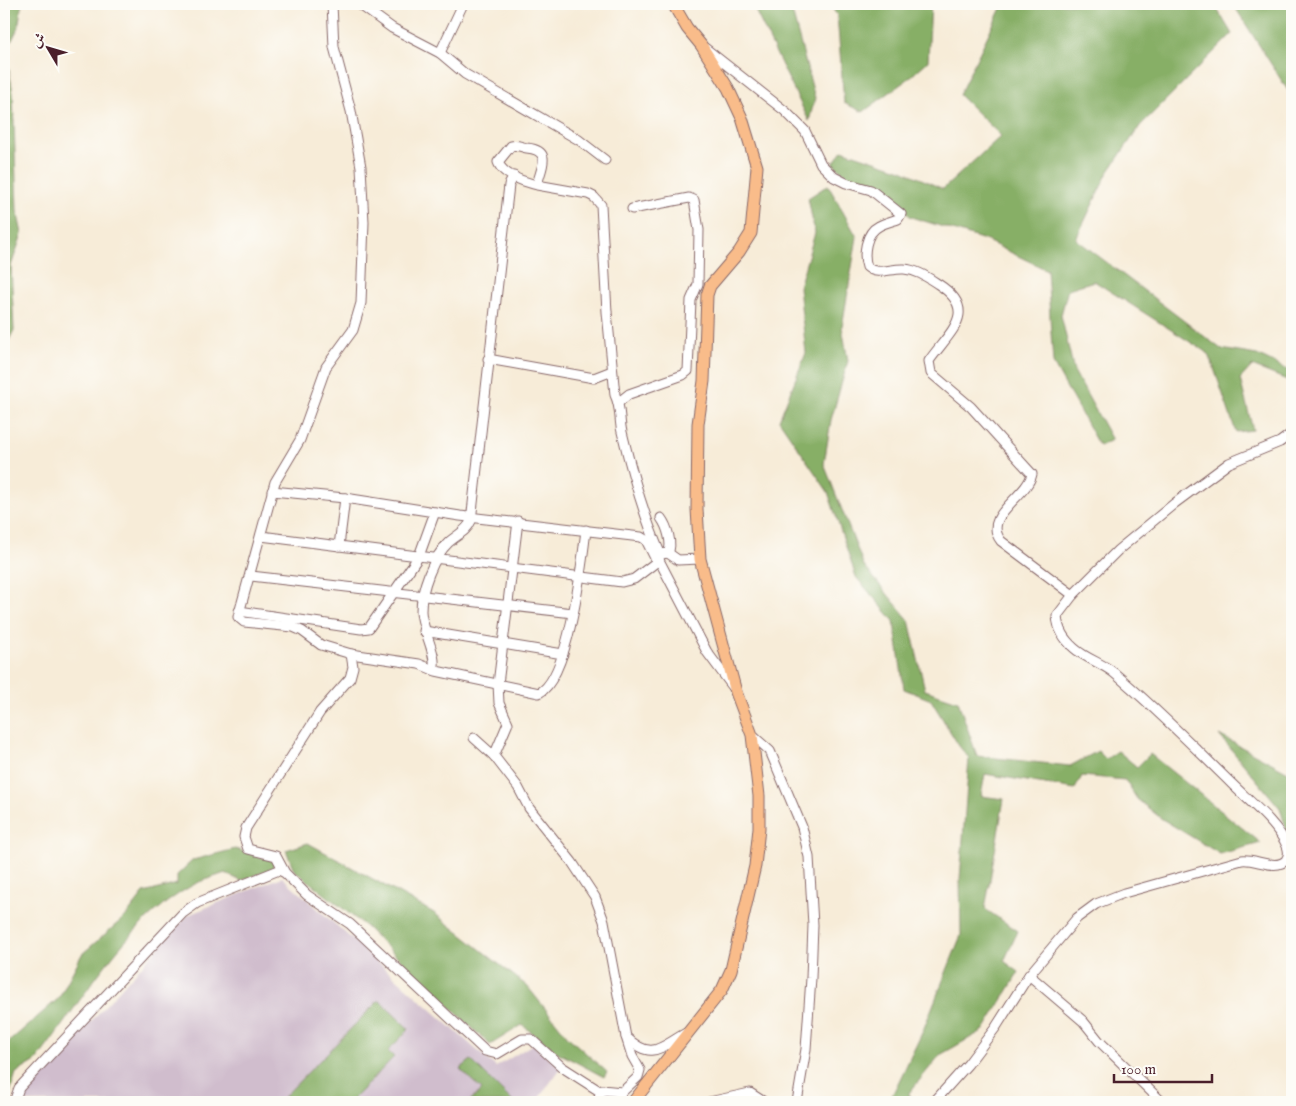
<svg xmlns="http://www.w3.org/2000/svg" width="1296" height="1106" font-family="'IM FELL English',Amiri,serif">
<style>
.industrial{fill:#d0bdcd}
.forest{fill:#87af66;stroke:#686748}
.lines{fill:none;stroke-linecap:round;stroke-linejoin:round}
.minor-casing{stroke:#876768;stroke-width:11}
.major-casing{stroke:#876768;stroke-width:13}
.minor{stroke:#fff;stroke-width:9}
.major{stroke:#f9bc8a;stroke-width:11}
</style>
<rect width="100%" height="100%" fill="#fdfcf7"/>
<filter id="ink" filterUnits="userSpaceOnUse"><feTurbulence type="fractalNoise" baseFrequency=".02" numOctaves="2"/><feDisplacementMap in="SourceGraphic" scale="10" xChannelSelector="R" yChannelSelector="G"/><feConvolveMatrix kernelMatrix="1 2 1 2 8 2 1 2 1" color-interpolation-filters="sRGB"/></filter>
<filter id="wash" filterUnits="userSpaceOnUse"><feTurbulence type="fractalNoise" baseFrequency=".0096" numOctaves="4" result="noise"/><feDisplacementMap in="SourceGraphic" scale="20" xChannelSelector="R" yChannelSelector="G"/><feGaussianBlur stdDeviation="1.12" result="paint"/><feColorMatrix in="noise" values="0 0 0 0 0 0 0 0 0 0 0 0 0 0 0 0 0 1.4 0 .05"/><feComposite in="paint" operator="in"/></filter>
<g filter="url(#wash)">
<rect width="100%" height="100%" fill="#f7ecd8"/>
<path class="industrial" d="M282 877 496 1067 533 1044 561 1068 536 1102H20V1099L188 915Z"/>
<g class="forest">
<path d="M4 4H22L18 28 6 52 13 93 17 210 22 234 11 266 14 330 9 340 4 324Z"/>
<path d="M752 4H790L815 98 809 121Z"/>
<path d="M829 4H931L928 61 908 79 863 112 844 103 837 15Z"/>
<path d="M1003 4H1214L1232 34 1140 126 1107 174 1076 239 1221 349 1257 355 1292 372V382L1252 366 1240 379 1253 430 1236 432 1209 354 1094 281 1068 289 1061 315 1074 371 1112 440 1099 446 1053 363 1047 270 985 240 911 217 880 188 849 177 833 164 842 150 902 170 943 189 1001 136 959 95Z"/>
<path d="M1233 4H1292V97Z"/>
<path d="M828 185 857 237 842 327 848 361 831 420 824 464 864 566 909 620 925 690 958 701 977 756 1070 766 1098 751 1106 759 1118 751 1137 767 1150 754 1261 843 1220 854 1162 819 1137 799 1125 780 1082 776 1075 789 985 774 981 796 1004 799 985 909 1018 931 1004 961 1019 972 984 1030 940 1055 909 1093 910 1102H889L922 1033 961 935 960 879 969 758 959 746 931 700 904 689 894 621 856 577 828 492 779 420 806 353 799 287 815 233 808 198Z"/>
<path d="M1219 735 1292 774V850L1280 808Z"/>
<path d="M308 843 434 913 527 986 568 1037 607 1072 604 1077 557 1052 522 1025 490 1045 365 926 294 870 286 850Z"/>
<path d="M235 849 274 861 273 868 241 881 225 873C215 877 202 880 193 885 122 925 84 999 36 1061L16 1073 7 1102H4V1046L59 998 82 954 126 916 144 893 177 884V875L193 860Z"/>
<path d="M379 1000 409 1029 388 1051 394 1057 350 1102H279Z"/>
<path d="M471 1060 513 1102H469L482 1090 460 1069Z"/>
</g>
</g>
<g filter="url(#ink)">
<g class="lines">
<defs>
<g id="minor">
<path d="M332 4 334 47 351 111 361 167 364 222 361 303 353 330 326 367 300 440 275 482 238 617 244 622 293 627 302 631 321 645 351 654 419 664 436 671 539 693C569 678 582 563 586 530"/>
<path d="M359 4 392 28 440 53 465 74 579 140 605 160"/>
<path d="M705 48 785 111 805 131 821 164 834 177 846 183 871 190 901 214 898 219C892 221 884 223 879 226 865 233 863 255 867 267 877 276 891 268 904 269 917 270 927 277 938 284 980 311 950 331 929 361L931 373 971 407 1032 474C1027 497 981 516 1001 541L1073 595"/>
<path d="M440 53 463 4"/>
<path d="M488 359 594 378 612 371"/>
<path d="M619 402 629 394 683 375 688 371 691 300 698 284 699 230 694 200 689 198 632 209"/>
<path d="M272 491 345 498 460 516 641 537 646 540 657 562"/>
<path d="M661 518C667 526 673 544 668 553L661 554"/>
<path d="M261 536 622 582 634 579 659 560 660 553C643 514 632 474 622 432 619 420 621 407 615 395L607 312 601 205 594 197 588 194 537 185 533 184C522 181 502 174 498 162L511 146C517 144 521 147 527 148 553 151 541 167 537 185"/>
<path d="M339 546 345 498"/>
<path d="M668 553 678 560 700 559"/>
<path d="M659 560 707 652 733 687"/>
<path d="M251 576 573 613"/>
<path d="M239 611 361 629 369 628 419 556 435 512"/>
<path d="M424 631 563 654"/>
<path d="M433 670C439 657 421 628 421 611 421 589 433 557 449 542 457 535 467 531 471 521L509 185 514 176"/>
<path d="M752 735 770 751 802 827 809 857 813 925 811 978 806 1049 797 1102"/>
<path d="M474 738 494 756 518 787 529 808 572 862 595 897 604 921 626 1037 632 1056 640 1070 638 1077 622 1092 602 1090 598 1099"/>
<path d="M494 756 508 723 499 703 498 684 518 521"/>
<path d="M284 871 276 856 248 849 244 837 246 828 320 712 350 678 353 667 351 654"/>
<path d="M1029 975 1083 1021 1099 1041 1162 1102"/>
<path d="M626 1037C652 1061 659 1048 686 1033"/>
<path d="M14 1102 19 1088 183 913 197 903 279 870 285 873 307 895 350 924 485 1051 497 1054 522 1039H531L562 1067 601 1092"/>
<path d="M709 1102 750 1093 764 1102"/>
<path d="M934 1102 968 1064 996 1027 1029 975 1077 918 1096 904 1124 893 1242 860C1254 858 1277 871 1286 860 1289 856 1289 851 1287 846 1278 824 1249 801 1232 784 1193 746 1155 707 1113 672 1101 663 1085 658 1074 648 1064 639 1058 630 1057 616L1073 595 1118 550 1175 503 1229 463 1280 442 1292 433"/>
</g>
<path id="major" d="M633 1102 722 990 731 970 755 866 759 828V796L752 735 736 692 700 559 697 509 698 424 704 381 707 295 710 286 739 252 751 233 757 167 742 118 728 88 701 45 687 28 673 4"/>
</defs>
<use href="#minor" class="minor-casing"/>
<use href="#major" class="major-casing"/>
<use href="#minor" class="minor"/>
<use href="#major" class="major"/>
</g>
</g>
<rect width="1296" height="1106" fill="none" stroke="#fdfcf7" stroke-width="20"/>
<g transform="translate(48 48) rotate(308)" stroke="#fdfcf7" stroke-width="4" paint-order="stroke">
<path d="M0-4L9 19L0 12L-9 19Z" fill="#4a1f2b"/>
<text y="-8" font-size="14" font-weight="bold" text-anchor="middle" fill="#4a1f2b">ش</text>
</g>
<path d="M1114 1074v8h98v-8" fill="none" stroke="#4a1f2b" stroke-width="2.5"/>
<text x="1121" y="1074" font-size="15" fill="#4a1f2b" stroke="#fdfcf7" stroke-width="4" paint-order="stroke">100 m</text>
</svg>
